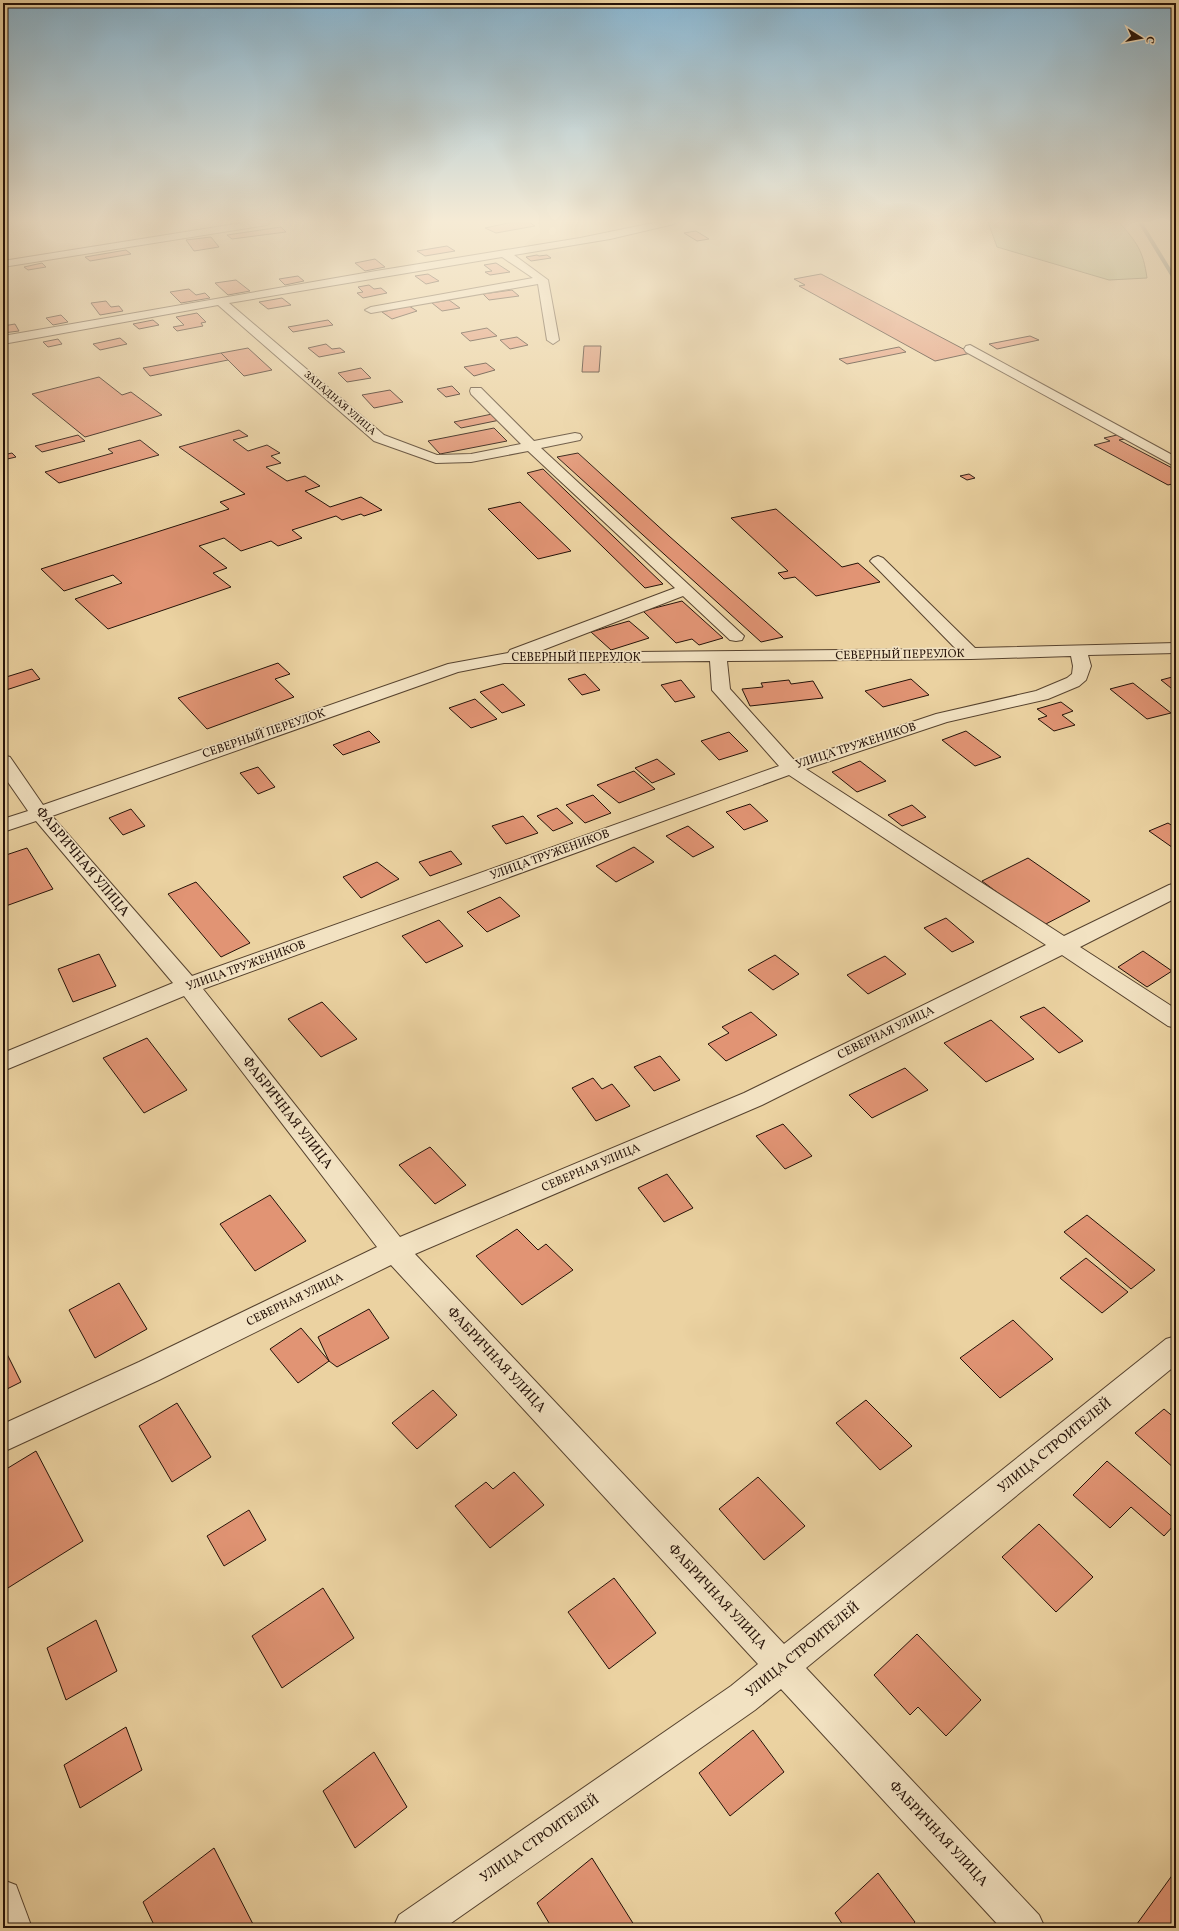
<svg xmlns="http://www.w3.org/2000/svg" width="1179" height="1931" font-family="Vollkorn,serif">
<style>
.green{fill:#b3bd88;stroke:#6c6848}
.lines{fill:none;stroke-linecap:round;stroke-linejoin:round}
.stream{stroke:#6b746a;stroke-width:4}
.building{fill:#e19474;stroke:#251208}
.minor-casing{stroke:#56422e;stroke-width:2}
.minor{fill:#f2e2c2;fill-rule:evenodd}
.labels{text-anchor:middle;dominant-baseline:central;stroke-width:3.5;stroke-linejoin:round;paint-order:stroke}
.far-street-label{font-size:10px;fill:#251208;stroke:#f2e2c2}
.street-label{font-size:12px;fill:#251208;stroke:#f2e2c2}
.near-street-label{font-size:14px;fill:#251208;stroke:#f2e2c2}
</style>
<rect width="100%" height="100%" fill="#ebd2a1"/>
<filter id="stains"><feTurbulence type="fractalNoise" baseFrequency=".005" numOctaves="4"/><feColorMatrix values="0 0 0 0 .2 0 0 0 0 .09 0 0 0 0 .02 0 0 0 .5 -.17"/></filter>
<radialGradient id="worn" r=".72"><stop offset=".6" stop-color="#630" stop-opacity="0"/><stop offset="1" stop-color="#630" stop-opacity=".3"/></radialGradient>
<path class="green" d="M988 222H1119C1137 243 1143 250 1147 278L1109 280 997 247Z"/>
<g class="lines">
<path class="stream" d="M1140 222 1176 281"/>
</g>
<g class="building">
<path d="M513 222H529L535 226 496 233 485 228Z"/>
<path d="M281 227 286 232 232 239 227 235Z"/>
<path d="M696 231 709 239 697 241 684 233Z"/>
<path d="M211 237 219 247 194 251 186 240Z"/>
<path d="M447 246 455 251 425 256 417 251Z"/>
<path d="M126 250 131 254 90 261 85 257Z"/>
<path d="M537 255 539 256 547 255 551 258 531 261 526 257Z"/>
<path d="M375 259 385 267 365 271 355 263Z"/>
<path d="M42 263 46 267 28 270 24 267Z"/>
<path d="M496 263 510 272 490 275 485 272 492 271 484 265Z"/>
<path d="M428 274 439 281 426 284 415 276Z"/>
<path d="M821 274 971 353 935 361 799 286 805 285 794 279Z"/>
<path d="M298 276 304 281 285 285 279 279Z"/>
<path d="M236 280 250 291 228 295 215 283Z"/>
<path d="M369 285 374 289 381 288 387 293 363 298 357 293 363 292 358 287Z"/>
<path d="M189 289 196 295 205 293 210 298 181 303 170 292Z"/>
<path d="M512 290 519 296 489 300 483 294Z"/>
<path d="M282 298 291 305 268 309 259 302Z"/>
<path d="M449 300 460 308 442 311 432 303Z"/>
<path d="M106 301 111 307 119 306 123 311 100 315 91 303Z"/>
<path d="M409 306 417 311 392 319 382 312Z"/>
<path d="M197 313 206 322 201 323 203 326 177 331 173 327 184 325 176 317Z"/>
<path d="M61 315 68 322 53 325 46 318Z"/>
<path d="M153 320 159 325 139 329 133 324Z"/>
<path d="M328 320 333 325 293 332 288 327Z"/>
<path d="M15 324 19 331 3 333V326Z"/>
<path d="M487 328 497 336 470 341 461 333Z"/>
<path d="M1030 336 1039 340 997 349 989 344Z"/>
<path d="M517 337 528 345 510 349 500 340Z"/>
<path d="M120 338 127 344 100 350 93 344Z"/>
<path d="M58 339 62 344 48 347 43 342Z"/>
<path d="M326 344 332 349 340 348 345 352 319 357 308 348Z"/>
<path d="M584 346H601L599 372H582Z"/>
<path d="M899 347 906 352 847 364 839 359Z"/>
<path d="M248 348 272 370 244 376 221 353Z"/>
<path d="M221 353 228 360 150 376 143 368Z"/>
<path d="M486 363 495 370 474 376 464 367Z"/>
<path d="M361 368 371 378 347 382 338 373Z"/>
<path d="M99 377 122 395 131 392 162 415 85 437 32 394Z"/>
<path d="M452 386 460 394 446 397 437 389Z"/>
<path d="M390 390 403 402 374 408 362 395Z"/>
<path d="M492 414 500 420 461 428 454 422Z"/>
<path d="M494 428 507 441 440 454 428 441Z"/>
<path d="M239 430 248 436 233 440 248 451 267 445 280 453 271 456 281 463 266 467 287 481 305 476 320 486 305 491 330 507 361 497 382 510 364 516 361 514 342 520 336 516 292 530 302 538 278 546 271 541 241 551 224 538 199 546 227 568 213 573 231 587 108 629 75 599 122 583 113 575 64 591 41 569 229 509 220 502 245 494 179 447Z"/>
<path d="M78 435 85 441 42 452 35 446Z"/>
<path d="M1117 435 1125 439 1119 440 1176 470V483L1168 485 1094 445 1110 441 1104 438Z"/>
<path d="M140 440 159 455 59 483 45 472 113 453 108 449Z"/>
<path d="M12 453 16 457 3 460V455Z"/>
<path d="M578 453 669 536 783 637 761 642 557 457Z"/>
<path d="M543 469 663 584 645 588 527 473Z"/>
<path d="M969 474 975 478 967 480 960 476Z"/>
<path d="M520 502 571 551 538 559 488 509Z"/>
<path d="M776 509 842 567 858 563 880 582 816 596 795 577 784 579 778 573 788 571 731 518Z"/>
<path d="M682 601 723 638 699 645 692 639 676 643 643 611Z"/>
<path d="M629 621 649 638 611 650 591 632Z"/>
<path d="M278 663 290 674 275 679 294 697 207 729 178 698Z"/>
<path d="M32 669 40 679 3 691V678Z"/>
<path d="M585 674 600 690 582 695 568 679Z"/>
<path d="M1176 676V692L1161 680Z"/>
<path d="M911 679 929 695 883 707 865 691Z"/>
<path d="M681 680 695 697 675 702 661 685Z"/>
<path d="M789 680 791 684 813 681 823 698 750 706 742 689 763 687 761 683Z"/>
<path d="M1133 683 1171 713 1147 719 1110 689Z"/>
<path d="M503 684 525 705 502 713 480 692Z"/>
<path d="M475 699 497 719 471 728 449 708Z"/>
<path d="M1061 702 1073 711 1062 715 1075 725 1054 731 1038 719 1047 716 1037 709Z"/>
<path d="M369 731 380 742 343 755 333 745Z"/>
<path d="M966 731 1001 757 975 766 942 740Z"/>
<path d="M729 732 748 751 719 760 701 741Z"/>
<path d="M657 759 675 774 652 783 635 768Z"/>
<path d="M860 761 886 781 857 792 832 772Z"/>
<path d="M258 767 275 787 258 794 240 773Z"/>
<path d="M634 771 655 789 619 803 597 785Z"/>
<path d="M593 795 611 813 585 823 566 805Z"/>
<path d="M750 804 768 821 744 830 726 812Z"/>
<path d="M912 805 926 817 902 826 888 815Z"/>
<path d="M557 808 573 823 553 831 537 816Z"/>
<path d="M131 809 145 826 123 835 109 818Z"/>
<path d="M523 816 538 833 506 844 492 826Z"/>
<path d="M1168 823 1176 828V850L1149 831Z"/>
<path d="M688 826 714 847 693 857 666 836Z"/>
<path d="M634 847 654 862 616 882 596 866Z"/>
<path d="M27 848 53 889 3 907V856Z"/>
<path d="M451 851 462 864 430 876 419 862Z"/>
<path d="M1028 858 1090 901 1042 926 982 881Z"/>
<path d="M377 862 399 879 361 898 343 877Z"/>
<path d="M196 882 250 943 221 957 168 894Z"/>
<path d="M500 897 520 916 487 932 467 912Z"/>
<path d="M946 918 974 942 952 952 924 928Z"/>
<path d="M439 920 463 946 426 963 402 936Z"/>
<path d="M1143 951 1172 971 1147 987 1118 967Z"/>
<path d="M99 954 116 986 73 1002 58 969Z"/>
<path d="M775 955 799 974 773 990 748 970Z"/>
<path d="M885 956 906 974 868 994 847 975Z"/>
<path d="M322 1002 357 1039 321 1057 288 1019Z"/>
<path d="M1044 1007 1083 1041 1059 1053 1020 1017Z"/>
<path d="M751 1012 777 1035 726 1061 708 1044 729 1033 722 1027Z"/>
<path d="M991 1020 1034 1059 986 1082 944 1043Z"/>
<path d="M147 1038 187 1090 144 1113 103 1058Z"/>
<path d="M660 1056 680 1080 654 1091 634 1067Z"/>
<path d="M905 1068 928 1090 872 1118 849 1095Z"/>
<path d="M593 1078 602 1089 612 1084 630 1106 596 1121 572 1088Z"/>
<path d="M783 1124 812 1156 785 1169 756 1136Z"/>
<path d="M430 1147 466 1185 435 1204 399 1165Z"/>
<path d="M667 1174 693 1208 664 1222 638 1188Z"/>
<path d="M270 1195 306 1241 255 1271 220 1224Z"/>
<path d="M1087 1215 1155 1270 1131 1289 1064 1232Z"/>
<path d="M517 1229 538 1250 546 1244 573 1270 522 1305 476 1256Z"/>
<path d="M1086 1258 1128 1292 1102 1313 1060 1278Z"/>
<path d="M119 1283 147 1329 95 1358 69 1310Z"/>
<path d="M369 1309 389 1338 337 1367 329 1361 318 1337Z"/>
<path d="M1013 1320 1053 1359 1000 1398 960 1358Z"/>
<path d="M301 1328 329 1361 298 1383 270 1349Z"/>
<path d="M6 1352 21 1382 3 1391V1353Z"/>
<path d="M433 1390 457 1415 417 1449 392 1423Z"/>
<path d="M866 1400 912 1446 880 1470 836 1423Z"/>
<path d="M177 1403 211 1457 172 1482 139 1426Z"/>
<path d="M1164 1409 1176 1419V1470L1135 1433Z"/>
<path d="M36 1451 83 1541 3 1591V1471Z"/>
<path d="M1107 1461 1176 1520V1523L1164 1536 1131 1507 1110 1528 1073 1495Z"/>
<path d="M514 1472 544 1505 490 1548 455 1506 486 1482 493 1489Z"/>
<path d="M758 1477 805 1526 764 1560 719 1509Z"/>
<path d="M249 1510 266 1540 224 1566 207 1536Z"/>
<path d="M1039 1524 1093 1577 1056 1612 1002 1557Z"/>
<path d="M614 1578 656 1633 609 1669 568 1612Z"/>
<path d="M323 1588 354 1638 282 1688 252 1636Z"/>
<path d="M96 1620 117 1671 66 1700 47 1648Z"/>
<path d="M917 1634 981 1700 946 1736 918 1707 910 1715 874 1675Z"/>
<path d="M126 1727 142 1770 80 1808 64 1765Z"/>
<path d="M753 1730 784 1772 730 1816 699 1773Z"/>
<path d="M374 1752 407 1807 355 1848 323 1791Z"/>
<path d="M214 1848 255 1928H153L155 1927 143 1902Z"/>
<path d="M592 1858 636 1928H552L537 1903Z"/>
<path d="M1176 1870V1928H1134Z"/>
<path d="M878 1873 915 1922 909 1928H845L835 1913Z"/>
</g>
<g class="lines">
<defs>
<g id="minor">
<path d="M248 222H272L267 225 3 267V261Z"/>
<path d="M658 222H675L674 224 610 239 514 255 548 280 559 340 553 344 547 340 538 284 371 313 365 310 371 307 533 278 502 257 229 303 384 435 437 455 471 454 521 444 471 394 470 391 471 388H481L534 441 575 433 580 434 582 437 580 440 541 448 744 636 742 640 736 641 730 640 683 596 535 653 956 649 873 564 870 561 873 558 878 556 883 558 975 648 1176 643V653L1088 655 1091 666 1086 680 1079 686 1048 699 947 722 806 769 1064 936 1169 885 1176 883V898L1080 947 1176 1009V1028L1168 1026 1062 955 762 1105 415 1254 784 1644 1166 1339 1176 1336V1365L806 1668 1039 1915 1045 1928H1001L781 1689 755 1710 444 1928H393L399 1915 731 1686 758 1664 391 1265 159 1380 3 1452V1424L139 1362 377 1247 184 996 3 1071V1053L173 983 36 821 3 832V819L28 811 3 775V755L10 757 43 805 448 664 508 653 510 650 675 588 528 451 471 462 436 463 374 441 218 305 3 344V336L376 271 580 238ZM1071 656 1073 666 1072 674 1067 678 1036 691 936 714 795 761 730 689 727 661 971 659ZM710 661 712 690 779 766 192 976 52 816 458 672 504 663ZM789 775 1046 945 744 1093 400 1237 203 989Z"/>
<path d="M970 345 1176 457V467L966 352 964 349 966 346Z"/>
<path d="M3 1880 16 1885 32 1928H3Z"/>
</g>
</defs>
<use href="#minor" class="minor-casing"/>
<use href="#minor" class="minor"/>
</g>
<linearGradient id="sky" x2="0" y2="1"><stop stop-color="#88b5d0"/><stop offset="0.45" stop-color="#f6ebd5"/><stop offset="1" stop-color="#f6ebd5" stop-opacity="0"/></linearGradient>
<rect width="1179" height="492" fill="url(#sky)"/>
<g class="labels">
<g class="far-street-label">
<text transform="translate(340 403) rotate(41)">ЗАПАДНАЯ УЛИЦА</text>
</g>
<g class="street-label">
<text transform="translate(900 655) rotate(-1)">СЕВЕРНЫЙ ПЕРЕУЛОК</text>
<text x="576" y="658">СЕВЕРНЫЙ ПЕРЕУЛОК</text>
<text transform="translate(264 734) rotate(-19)">СЕВЕРНЫЙ ПЕРЕУЛОК</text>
<text transform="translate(856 746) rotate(-18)">УЛИЦА ТРУЖЕНИКОВ</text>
<text transform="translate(550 855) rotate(-20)">УЛИЦА ТРУЖЕНИКОВ</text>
<text transform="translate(246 966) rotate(-20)">УЛИЦА ТРУЖЕНИКОВ</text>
<text transform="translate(886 1033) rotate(-26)">СЕВЕРНАЯ УЛИЦА</text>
<text transform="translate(591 1168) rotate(-23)">СЕВЕРНАЯ УЛИЦА</text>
<text transform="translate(295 1300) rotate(-26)">СЕВЕРНАЯ УЛИЦА</text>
</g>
<g class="near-street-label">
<text transform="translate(82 862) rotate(50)">ФАБРИЧНАЯ УЛИЦА</text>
<text transform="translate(287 1113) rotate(52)">ФАБРИЧНАЯ УЛИЦА</text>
<text transform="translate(496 1360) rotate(47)">ФАБРИЧНАЯ УЛИЦА</text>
<text transform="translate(1055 1446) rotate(-39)">УЛИЦА СТРОИТЕЛЕЙ</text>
<text transform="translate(717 1597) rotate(47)">ФАБРИЧНАЯ УЛИЦА</text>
<text transform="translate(803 1650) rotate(-39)">УЛИЦА СТРОИТЕЛЕЙ</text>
<text transform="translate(938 1834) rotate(47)">ФАБРИЧНАЯ УЛИЦА</text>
<text transform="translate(540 1839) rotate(-35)">УЛИЦА СТРОИТЕЛЕЙ</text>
</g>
</g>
<rect width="1179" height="1931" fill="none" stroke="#ebd2a1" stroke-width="16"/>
<rect x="4" y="4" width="1171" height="1923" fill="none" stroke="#251208" stroke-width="2"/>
<rect x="8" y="8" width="1163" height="1915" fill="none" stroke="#251208"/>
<g transform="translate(1141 38) rotate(101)" stroke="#f2e2c2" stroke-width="3" paint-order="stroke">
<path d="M0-3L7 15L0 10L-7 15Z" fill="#251208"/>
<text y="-6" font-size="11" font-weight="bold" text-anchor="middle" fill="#251208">С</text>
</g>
<rect width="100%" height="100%" filter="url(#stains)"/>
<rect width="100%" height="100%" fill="url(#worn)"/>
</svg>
